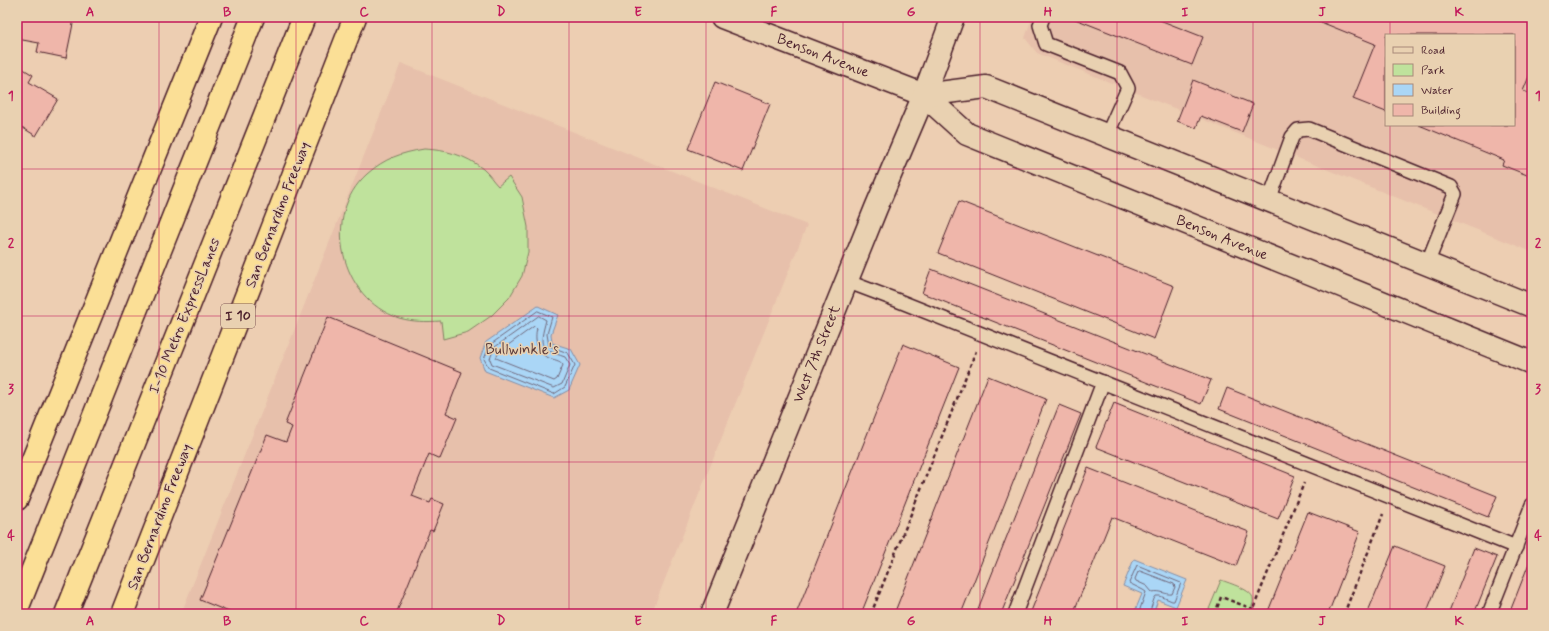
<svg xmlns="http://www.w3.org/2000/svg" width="1549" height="631" font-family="Mynerve,sans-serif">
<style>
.built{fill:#e7c0ab;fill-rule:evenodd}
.green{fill:#bfe29c;stroke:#848064}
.water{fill:#aad6f6;stroke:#848da5}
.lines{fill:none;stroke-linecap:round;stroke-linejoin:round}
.shore{stroke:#70687c;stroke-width:1}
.building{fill:#efb6aa;stroke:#4a1f2b}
.service-casing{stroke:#4a1f2b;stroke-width:16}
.tertiary-casing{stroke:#4a1f2b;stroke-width:25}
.secondary-casing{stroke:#4a1f2b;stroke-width:25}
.motorway-casing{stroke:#4a1f2b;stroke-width:25}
.path{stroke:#4a1f2b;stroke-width:2.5;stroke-dasharray:4 3;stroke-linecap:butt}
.service{stroke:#e9d1b1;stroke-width:13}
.tertiary{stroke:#e9d1b1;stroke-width:22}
.secondary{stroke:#e9d1b1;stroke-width:22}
.motorway{stroke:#fbdf96;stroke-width:22}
.grid{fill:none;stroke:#c2185b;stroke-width:1;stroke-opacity:0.55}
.labels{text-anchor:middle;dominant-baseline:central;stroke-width:3;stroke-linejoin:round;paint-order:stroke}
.shield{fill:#e9d1b1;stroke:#7a5453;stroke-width:1}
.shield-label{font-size:14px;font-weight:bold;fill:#4a1f2b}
.street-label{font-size:15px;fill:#4a1f2b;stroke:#e9d1b1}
.park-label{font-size:15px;fill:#5c3c3c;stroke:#e9d1b1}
.neatline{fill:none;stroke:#c2185b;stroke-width:1.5}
.grid-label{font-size:13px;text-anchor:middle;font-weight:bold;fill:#c2185b}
</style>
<rect width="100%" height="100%" fill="#edceb2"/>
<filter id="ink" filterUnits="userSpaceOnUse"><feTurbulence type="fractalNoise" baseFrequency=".025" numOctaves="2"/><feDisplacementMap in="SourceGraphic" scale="8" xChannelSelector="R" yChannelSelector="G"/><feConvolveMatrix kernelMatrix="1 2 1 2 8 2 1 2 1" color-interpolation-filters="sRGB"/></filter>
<g filter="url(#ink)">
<g class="built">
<path d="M1032 17H1532V252L1037 53 1025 38ZM1386 35H1514V125H1386Z"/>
<path d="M401 63 807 225 651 614H181Z"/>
</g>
<g class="green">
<path d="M424 149C446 150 466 155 483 169 489 174 493 181 498 186L509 177 522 197 528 227V252L522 276 509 298 491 316 468 332 443 339 441 321C426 322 413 322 399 318 340 299 321 215 367 174 385 158 401 153 424 149Z"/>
<path d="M1221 580C1229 583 1253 590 1253 599 1254 604 1250 610 1248 614H1207Z"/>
</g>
<g class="water">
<path d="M538 306 558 315 551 334 552 343 571 349 580 365 569 390 554 398 485 371 480 358 486 342Z"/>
<path d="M1134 559 1187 580 1176 607 1158 600 1153 614H1142L1135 611 1142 594 1123 586Z"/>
</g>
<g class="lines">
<g class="shore">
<path d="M538 311 552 317 547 334 549 346 568 353 575 365 565 387 554 394 489 368 484 359 490 345Z"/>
<path d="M539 316 546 320C539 347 539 348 565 357L570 365 562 384 554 388 492 364 490 359 494 348Z"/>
<path d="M535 326 537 328C534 339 537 354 549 358 554 360 560 360 563 365L557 379 554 381 496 358 499 352Z"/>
<path d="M1140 571 1174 584 1175 587 1172 594C1165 595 1162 590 1152 592L1147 586 1136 581 1135 579 1138 572Z"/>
<path d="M1141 614 1140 609 1146 592 1143 590 1129 583 1137 565 1181 583 1174 601H1172L1160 596H1156L1154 599 1149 614"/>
</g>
</g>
<g class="building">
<path d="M17 17H61L74 19 66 58 37 52 39 43 17 39Z"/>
<path d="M1070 17H1152L1203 37 1192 65Z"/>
<path d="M1311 17H1532V69L1523 91 1532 94V177L1502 165 1504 160 1419 125H1514V35H1386V112L1353 99 1375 44 1311 18Z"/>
<path d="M17 65 33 75 29 82 58 99 36 136 20 126 17 132Z"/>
<path d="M1193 80 1253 104 1242 132 1201 116 1196 128 1177 121Z"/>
<path d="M715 82 770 104 743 171 688 149Z"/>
<path d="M959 201 1174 286 1154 339 938 253Z"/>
<path d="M931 269 1211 380 1201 404 922 293Z"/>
<path d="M328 317 462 372 446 413 457 418 440 459 429 454 412 496 430 503 432 499 444 504 433 531 430 530 396 614H234L200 600 267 435 286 442 292 427 285 424Z"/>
<path d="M903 344 959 367 861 614H796Z"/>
<path d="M988 376 1046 399 961 614H894Z"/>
<path d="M1227 388 1497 496 1488 517 1219 409Z"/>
<path d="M1114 403 1295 476 1278 519 1096 447Z"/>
<path d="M1059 405 1081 414 1001 614H976Z"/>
<path d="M1088 468 1249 532 1236 566 1112 517 1073 614H1030Z"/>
<path d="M1308 512 1360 532 1328 614H1267Z"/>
<path d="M1395 546 1445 566 1426 614H1367Z"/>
<path d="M1474 548 1497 557 1474 614H1448Z"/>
<path d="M1531 558V614H1509Z"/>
</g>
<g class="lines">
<defs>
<g id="service">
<path d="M1043 17 1040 25 1046 44 1120 73 1128 88 1107 135"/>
<path d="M1269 200 1292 137 1298 130 1309 129 1451 187 1455 194 1427 264"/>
<path d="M846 281 899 301 1516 547"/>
<path d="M1015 614 1103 382"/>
<path d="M1489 614 1532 505"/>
</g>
<path id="tertiary" d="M924 95 953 17"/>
<g id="secondary">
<path d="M722 17 924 95 967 134 1532 363"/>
<path d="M924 95 986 87 1532 306"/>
<path d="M712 614 876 208 924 95"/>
</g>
<g id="motorway">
<path d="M17 499 211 17"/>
<path d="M17 609 253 17"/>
<path d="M66 614 304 17"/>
<path d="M122 614 355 17"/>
</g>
</defs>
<use href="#service" class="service-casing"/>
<use href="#tertiary" class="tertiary-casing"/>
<use href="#secondary" class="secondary-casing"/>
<use href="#motorway" class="motorway-casing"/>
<g class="path">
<path d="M871 614 976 351"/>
<path d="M1215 614 1221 597 1253 609"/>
<path d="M1251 614 1304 483"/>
<path d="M1344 614 1383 514"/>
</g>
<use href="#service" class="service"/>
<use href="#tertiary" class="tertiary"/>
<use href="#secondary" class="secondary"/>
<use href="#motorway" class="motorway"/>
</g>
</g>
<path class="grid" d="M159 17V614M296 17V614M432 17V614M569 17V614M706 17V614M843 17V614M980 17V614M1117 17V614M1253 17V614M1390 17V35M1390 125V614M17 169H1532M17 316H1532M17 462H1532"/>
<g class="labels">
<rect class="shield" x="221" y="304" width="34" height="24" rx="3"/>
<g class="shield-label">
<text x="238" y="316">I 10</text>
</g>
<g class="street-label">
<text transform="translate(823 56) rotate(21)">Benson Avenue</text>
<text transform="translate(278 215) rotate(-69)">San Bernardino Freeway</text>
<text transform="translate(1222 238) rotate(22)">Benson Avenue</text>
<text transform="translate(185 316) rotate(-68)">I-10 Metro ExpressLanes</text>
<text transform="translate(817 354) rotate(-68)">West 7th Street</text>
<text transform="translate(160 517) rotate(-69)">San Bernardino Freeway</text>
</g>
<g class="park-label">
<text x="522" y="350">Bullwinkle's</text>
</g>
</g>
<rect width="1549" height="631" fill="none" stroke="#e9d1b1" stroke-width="44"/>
<rect x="1385" y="34" width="130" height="92" fill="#e9d1b1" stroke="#a98a7b"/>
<rect x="1393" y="47" width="20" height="6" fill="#e9d1b1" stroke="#a98a7b"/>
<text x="1421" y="54" font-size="12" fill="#4a1f2b">Road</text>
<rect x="1393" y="64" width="20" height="12" fill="#bfe29c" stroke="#a98a7b"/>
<text x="1421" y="74" font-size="12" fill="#4a1f2b">Park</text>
<rect x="1393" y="84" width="20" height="12" fill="#aad6f6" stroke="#a98a7b"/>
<text x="1421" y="94" font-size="12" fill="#4a1f2b">Water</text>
<rect x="1393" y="104" width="20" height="12" fill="#efb6aa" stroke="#a98a7b"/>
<text x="1421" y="114" font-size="12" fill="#4a1f2b">Building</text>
<rect x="22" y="22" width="1505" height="587" class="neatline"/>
<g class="grid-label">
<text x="90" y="16">A</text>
<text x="227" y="16">B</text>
<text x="364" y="16">C</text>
<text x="501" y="16">D</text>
<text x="638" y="16">E</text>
<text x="774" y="16">F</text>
<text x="911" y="16">G</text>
<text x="1048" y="16">H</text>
<text x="1185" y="16">I</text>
<text x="1322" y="16">J</text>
<text x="1459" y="16">K</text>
<text x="11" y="100">1</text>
<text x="1538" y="100">1</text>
<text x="11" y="247">2</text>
<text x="1538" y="247">2</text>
<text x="11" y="393">3</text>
<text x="1538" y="393">3</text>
<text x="11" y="540">4</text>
<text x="1538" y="540">4</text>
<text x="90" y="625">A</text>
<text x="227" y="625">B</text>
<text x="364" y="625">C</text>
<text x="501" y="625">D</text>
<text x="638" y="625">E</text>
<text x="774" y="625">F</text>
<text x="911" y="625">G</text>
<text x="1048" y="625">H</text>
<text x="1185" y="625">I</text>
<text x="1322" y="625">J</text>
<text x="1459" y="625">K</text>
</g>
</svg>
